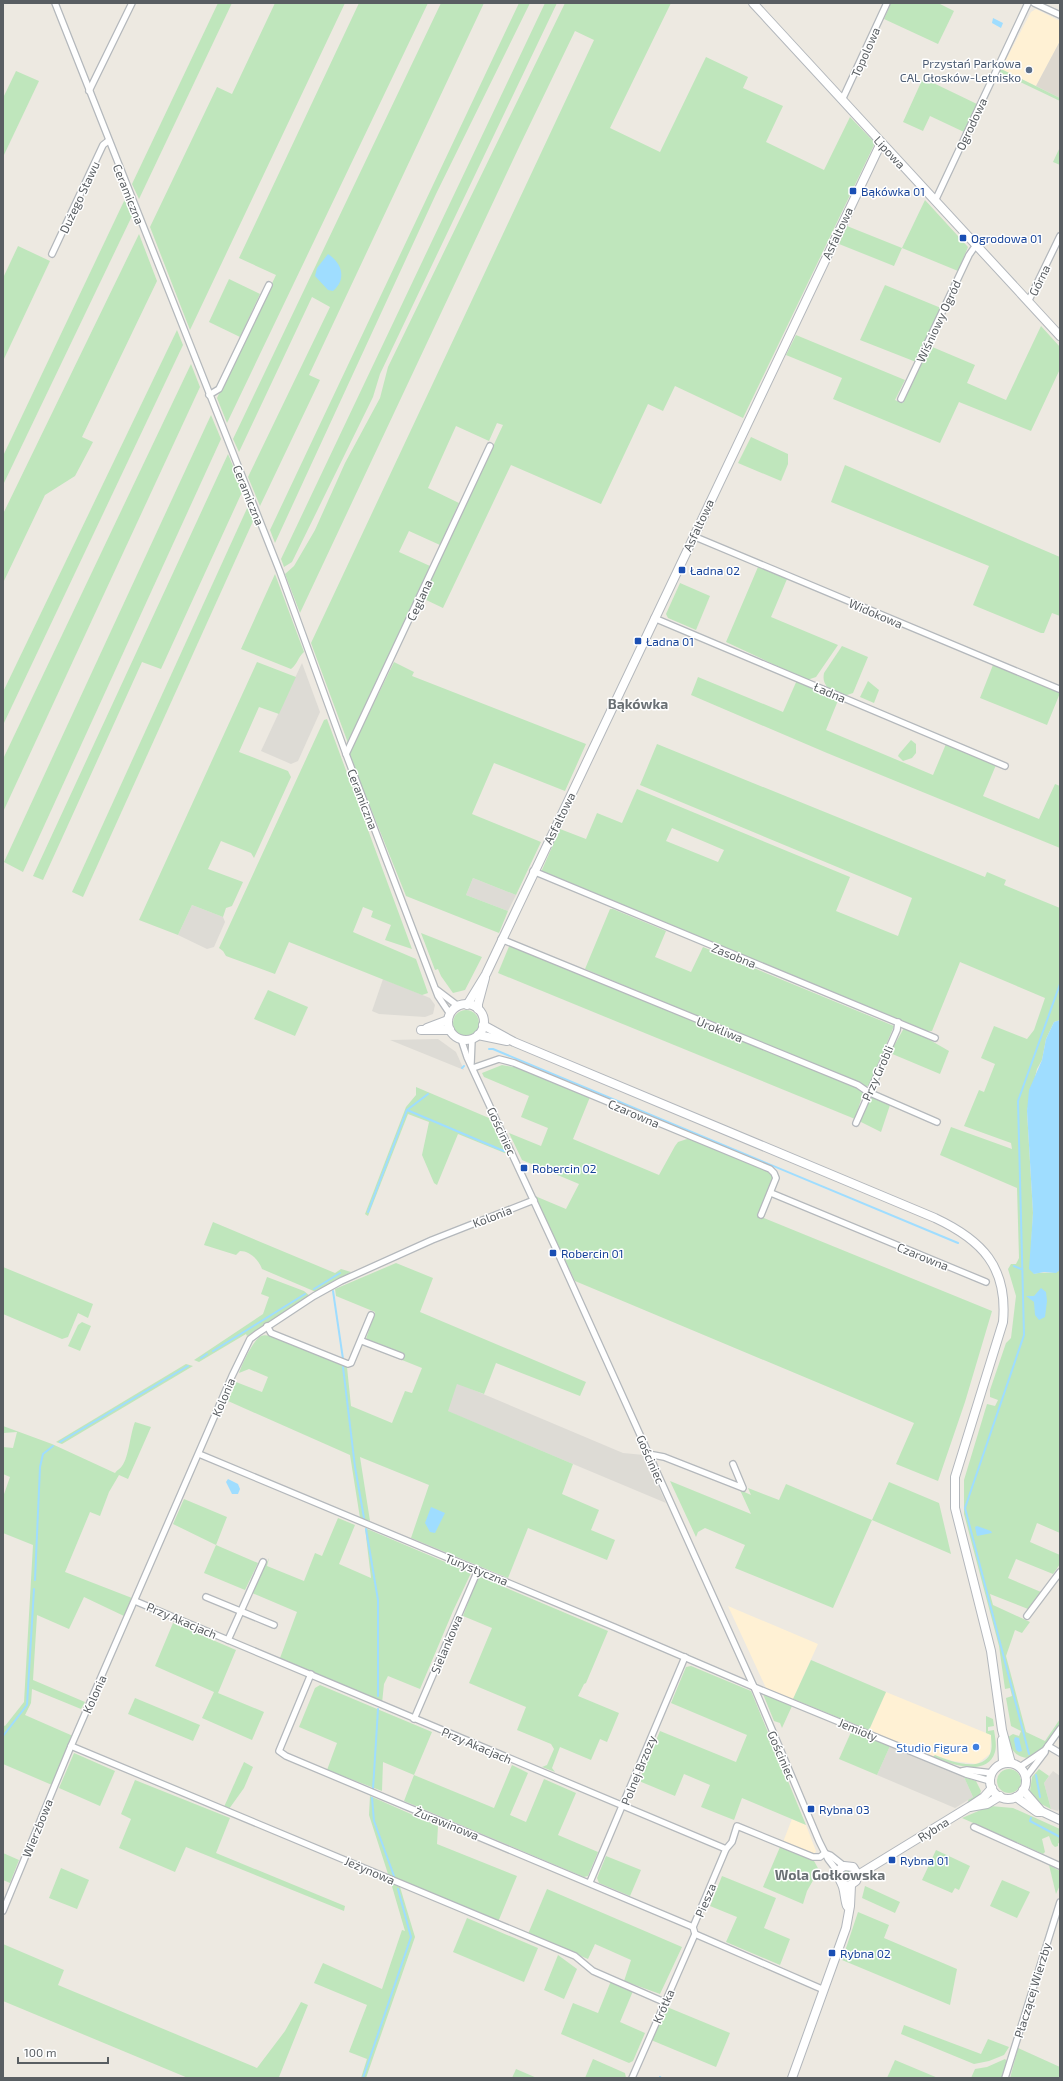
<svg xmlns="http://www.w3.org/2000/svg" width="1063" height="2081" font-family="'Exo 2',sans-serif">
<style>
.commercial{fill:#fff1d4}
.industrial{fill:#dddbd5}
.education{fill:#ddd8cf}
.green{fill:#bfe6bc;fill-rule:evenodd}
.water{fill:#9fddff}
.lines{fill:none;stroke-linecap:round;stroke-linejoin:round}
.stream{stroke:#9fddff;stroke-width:2}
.street-casing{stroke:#b4b8bc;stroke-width:8}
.secondary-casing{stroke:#b3b7bc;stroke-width:10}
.street{stroke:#fff;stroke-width:5.5}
.secondary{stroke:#fff;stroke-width:8}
.service-dot{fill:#5c6f8a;stroke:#fff;stroke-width:1.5}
.transit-dot{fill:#1a4fb4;stroke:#fff;stroke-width:1.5}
.shop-dot{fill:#3f7fe0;stroke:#fff;stroke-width:1.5}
.labels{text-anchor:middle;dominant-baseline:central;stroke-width:3;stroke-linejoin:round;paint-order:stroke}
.street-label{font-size:12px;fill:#595e62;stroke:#fff}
.service-label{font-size:12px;fill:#4e5e75;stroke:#fff;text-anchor:end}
.transit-label{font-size:12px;fill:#164399;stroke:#fff;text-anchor:start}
.shop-label{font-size:12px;fill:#366cbe;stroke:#fff;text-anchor:end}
.quarter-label{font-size:14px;font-weight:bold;fill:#6a7074;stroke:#fff}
</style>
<rect width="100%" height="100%" fill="#ede9e1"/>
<g class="commercial">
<path d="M1036 9 1060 21V41L1036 86 1001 69 1031 12Z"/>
<path d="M728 1606 818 1644 793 1699 766 1688Z"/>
<path d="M886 1692 991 1735 990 1754 977 1764 953 1761 935 1755 933 1757 869 1730Z"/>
<path d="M792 1819 806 1825 816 1851 814 1855 783 1842Z"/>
</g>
<g class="industrial">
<path d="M302 663 320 712 298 761 291 764 261 751Z"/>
<path d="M473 878 516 895 508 911 466 895Z"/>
<path d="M192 905 223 917 225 922 214 947 207 949 178 935Z"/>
<path d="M383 979 430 998 435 1005 433 1014 425 1017 379 1014 372 1011Z"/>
<path d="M438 1039 456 1052 464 1070 390 1040Z"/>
<path d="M457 1383 623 1453 644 1455 666 1503 447 1411Z"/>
<path d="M890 1746 964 1777 973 1797 955 1808 877 1775Z"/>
<path d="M1053 1771 1060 1776V1807L1058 1811 1051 1809 1044 1783Z"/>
</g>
<path class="education" d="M1060 41V98L1036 86Z"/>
<g class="green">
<path d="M218 3H232L139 199 132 184Z"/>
<path d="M275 3H345L190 330 150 227 217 87 232 94Z"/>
<path d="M359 3H428L227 423 217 398 276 275 239 258Z"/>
<path d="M441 3H484L309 375 320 380 260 506 248 477 330 307 312 297 239 452 233 439Z"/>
<path d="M519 3H530L436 194 275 543 270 530Z"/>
<path d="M545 3H557L380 374 373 397 292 562 284 567 281 559Z"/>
<path d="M565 3H671L610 128 660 152 706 57 748 77 743 88 783 106 766 142 824 170 850 117 875 143 743 418 675 386 663 411 648 404 601 504 511 465 443 608 422 598 503 425 497 423 489 441 456 426 428 488 459 503 440 545 409 531 399 552 430 566 348 743 311 643 594 40 575 31 520 145 300 613 285 574 294 566 315 530 345 463 380 398 388 367Z"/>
<path d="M891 3H938L954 11 938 44 884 19Z"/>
<path d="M1001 69 1060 98V101L999 72Z"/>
<path d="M16 71 39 81 3 157V98Z"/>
<path d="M923 78 977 104 964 132 930 116 923 131 903 122Z"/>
<path d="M1060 147V165L1053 162Z"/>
<path d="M125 199 132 216 3 485V456Z"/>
<path d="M925 200 968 247 958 271 902 248 894 266 839 244 847 226 902 248Z"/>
<path d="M139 234 157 281 82 437 93 442 75 476 45 495 3 583V514Z"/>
<path d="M18 246 50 261 3 361V278Z"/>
<path d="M229 279 260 294 240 337 209 322Z"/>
<path d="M885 285 941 308 916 362 860 340Z"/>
<path d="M1041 326 1060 347V369L1031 431 959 402 940 443 833 399 842 378 786 355 796 335 905 380 895 400 903 403 930 346 975 365 967 383 1006 400Z"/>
<path d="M177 330 183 345 3 725V692Z"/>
<path d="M191 364 200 387 3 812V759Z"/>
<path d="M211 415 221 439 23 872 4 862Z"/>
<path d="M751 437 788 454V464L781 481 738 463Z"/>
<path d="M228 454 243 490 161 669 142 662 43 880 33 876Z"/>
<path d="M845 465 1060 557V616L1052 613 1044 633H1041L973 605 989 566 831 502Z"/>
<path d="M249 504 254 519 83 897 72 892Z"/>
<path d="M758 567 787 579 771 617 838 645 816 677 807 680 726 642Z"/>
<path d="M275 574 304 652C298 657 297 665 291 669L241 649Z"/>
<path d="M680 583 710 596 696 630 668 618 666 614Z"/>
<path d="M842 646 868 657 853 693 844 696C833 692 821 687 824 673Z"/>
<path d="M257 662 296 677 279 714 259 707 239 752 288 771 291 777 254 858 251 853 221 841 208 869 243 882 232 906 226 908 223 917 192 905 178 935 139 920Z"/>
<path d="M394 662 414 672 412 676 586 744 565 791 494 763 472 814 541 842 516 895 473 878 466 895 508 911 499 933 406 896 349 754Z"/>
<path d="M993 665 1060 693 1047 725 980 698Z"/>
<path d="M698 677 783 712 797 680 839 698 826 730 933 775 946 744 996 765 983 796 1039 819 1055 784 1060 786V848L827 753 691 695Z"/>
<path d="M868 681 879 690 874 703 860 697Z"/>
<path d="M327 719 412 949 385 940 391 925 371 917 373 911 363 907 353 932 416 959 428 993 422 995 289 942 275 974 226 956 223 951 219 948 324 720Z"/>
<path d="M911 740 916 744V753L912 758 903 761 898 756 899 754Z"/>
<path d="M657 744 985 877 987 872 1006 880 1004 885 1060 908V1020L1054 1022 1046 1039 1042 1060 1037 1069 1027 1111 1033 1213 1031 1248 1034 1274C1043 1271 1053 1275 1060 1270V1533L1037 1523 1030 1542 1060 1555V1564L1053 1574 1016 1559 1008 1578 1041 1592 1028 1609 990 1594 993 1605 1030 1622 1022 1633 1015 1630 1006 1656 1026 1732 1045 1741 1060 1719C1060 1732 1040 1753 1028 1758 1014 1757 1011 1749 1008 1737L1013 1734 1019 1736 1021 1731 1011 1726 1006 1698 1012 1696 1010 1688 1005 1689 999 1646 964 1514V1480L987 1404 995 1406 998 1400 990 1397V1390L1006 1343 1011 1338 1016 1296 1008 1269 1011 1264H1016L1019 1258 1017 1188 940 1155 951 1127 1012 1149 1011 1143 964 1126 979 1090 984 1092 995 1064 981 1058 994 1026 1027 1039 1034 1030 1045 998 960 962 932 1031H927L541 872 560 829 586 839 597 813 622 823 637 789 850 877 836 911 898 936 912 898 640 785ZM672 828 724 850 718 862 666 841Z"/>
<path d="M610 909H613L666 931 655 957 691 972 703 947 894 1026 869 1085 866 1087 585 969Z"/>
<path d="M421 933 482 957 465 990 453 993 441 976 438 969 435 970Z"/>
<path d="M510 944 864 1090 855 1119 498 973Z"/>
<path d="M268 990 308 1007 295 1036 254 1019Z"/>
<circle cx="466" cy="1023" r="13"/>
<path d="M904 1028H909L949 1051 940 1074 890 1053Z"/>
<path d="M502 1065 513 1067 514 1066 590 1097 573 1139 659 1175 675 1146 678 1142 690 1138 771 1172 774 1178 759 1216 992 1311 965 1402 938 1481 896 1464 914 1423 575 1281 535 1196 566 1209 579 1184 522 1160 509 1133 541 1146 548 1128 521 1117 529 1096 484 1077 482 1073Z"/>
<path d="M416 1087 489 1118 507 1154 458 1134 437 1185 434 1183 422 1155 429 1122 408 1114 368 1216 365 1214 406 1107 416 1095Z"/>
<path d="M871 1097 890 1105 881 1132 859 1121 869 1098Z"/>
<path d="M213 1222 335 1273 341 1269 351 1272 316 1292 262 1269C259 1260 250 1251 240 1251L236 1255 204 1245Z"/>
<path d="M396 1263 433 1278 420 1312 586 1382 580 1396 496 1363 484 1394 457 1384 448 1411 573 1464 562 1494 599 1510 591 1530 615 1540 607 1560 528 1528 508 1578 411 1538 429 1485 360 1457 370 1521 360 1518 350 1455 228 1401 236 1382 262 1392 268 1377 249 1369 239 1373C242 1364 253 1340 261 1336 266 1334 272 1337 277 1338L347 1367 351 1406 392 1423 405 1391 412 1393 422 1368 402 1360 403 1356 366 1339 375 1312 336 1296 335 1289Z"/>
<path d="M3 1267 93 1304 88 1318 78 1313 68 1337 62 1339 3 1314Z"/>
<path d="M267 1277 304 1291 310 1296 247 1336 246 1334 199 1362 194 1360 263 1314 269 1297 261 1294Z"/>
<path d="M82 1322 91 1326 80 1351 68 1346 78 1325Z"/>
<path d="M186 1364 193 1366 62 1444 56 1442Z"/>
<path d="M135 1422 151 1427 128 1479 119 1475 109 1492 100 1516 90 1512 65 1572 132 1598 124 1616 84 1597 69 1629 37 1615 33 1680 85 1702 81 1709 32 1689 31 1703 25 1715 73 1736 52 1785 3 1764V1725L5 1726 24 1702 33 1545 3 1533V1497L10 1477 3 1474V1447L13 1448 17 1432 3 1433V1426L52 1444 115 1473C117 1470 120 1469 122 1466 129 1457 130 1434 135 1422Z"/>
<path d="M670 1481 751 1514 740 1490 751 1495 748 1488 779 1500 786 1484 872 1520 889 1482 939 1503 951 1554 872 1520 833 1608 735 1568 745 1545 705 1528 698 1532 696 1537Z"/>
<path d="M184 1499 227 1517 216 1545 258 1563 245 1590 204 1573 216 1545 173 1524Z"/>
<path d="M338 1518 355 1525 339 1564 371 1578 365 1528 471 1573 453 1611 420 1689 388 1676 384 1684 382 1703 280 1658 297 1612 252 1593 269 1558 267 1566 304 1581 315 1553 322 1556Z"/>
<path d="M478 1576 608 1631 586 1683 584 1684 578 1696 619 1713 607 1742 600 1739 591 1760 560 1747 552 1768 555 1772 542 1767 547 1765 554 1749 551 1744 517 1730 526 1707 469 1683 492 1628 463 1616Z"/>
<path d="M173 1623 236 1650 218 1693 264 1712 252 1740 202 1718 214 1692 155 1666Z"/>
<path d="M811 1660 886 1692 869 1730 793 1699Z"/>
<path d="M691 1666 751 1691 806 1825 742 1798 734 1820 701 1807 710 1785 684 1774 675 1796 639 1781 660 1731 736 1762 747 1735 671 1703 686 1667Z"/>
<path d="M320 1685 432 1732 414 1775 494 1808 512 1765 528 1773 510 1815 526 1822 544 1779 576 1793 558 1835 598 1852 588 1876 584 1877 404 1801 414 1775 383 1762 382 1791 327 1770 337 1743 299 1727 315 1688Z"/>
<path d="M763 1694 792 1706 782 1728 780 1723 774 1721Z"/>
<path d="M135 1698 200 1725 193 1741 128 1714Z"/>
<path d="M986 1716 993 1719 994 1726 988 1727V1731L994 1730C995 1737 997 1746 995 1752 987 1778 951 1764 933 1757L935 1755C949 1761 981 1773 990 1754 993 1748 991 1741 991 1735L986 1733Z"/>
<path d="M852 1730 890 1746 877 1775 839 1759Z"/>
<path d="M74 1753 115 1771 100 1806 59 1788Z"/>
<path d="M244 1762 253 1767 244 1788 229 1809 224 1807Z"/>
<circle cx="1009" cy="1781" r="12"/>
<path d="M1039 1769 1049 1776 1044 1783 1051 1809 1041 1804 1030 1791 1032 1777Z"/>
<path d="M964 1777 976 1781 981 1791 979 1797 969 1803 968 1800 973 1797Z"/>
<path d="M135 1780 230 1818 216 1853 345 1906 344 1911 186 1847 175 1872 119 1848 131 1819 121 1814Z"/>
<path d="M370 1796 438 1826 437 1844 517 1876 498 1922 389 1877 369 1815Z"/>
<path d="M990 1806 1013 1808 1060 1829V1844L1058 1843V1846L1055 1847 1052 1844 1049 1836 1042 1839 1045 1852 1043 1854 962 1818Z"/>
<path d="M780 1847 814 1861 819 1870 807 1891 803 1904 763 1887Z"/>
<path d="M936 1850 970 1866 959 1890 955 1888 952 1893 922 1880Z"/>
<path d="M3 1853 19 1860 10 1883 3 1880Z"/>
<path d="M606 1856 641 1870 630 1896 599 1883 597 1878Z"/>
<path d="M1049 1865 1060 1871V1885L1056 1894Z"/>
<path d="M61 1868 89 1880 77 1909 49 1898Z"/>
<circle cx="848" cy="1875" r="5"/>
<path d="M722 1876 776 1898 764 1928 790 1939 780 1965 726 1942 737 1917 710 1906Z"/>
<path d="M1002 1880 1030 1892 1017 1918 990 1906Z"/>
<path d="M391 1883 400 1887 415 1937 366 2078H361L367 2059 349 2052 367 2005 314 1983 323 1963 382 1989 402 1930 405 1931Z"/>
<path d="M865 1886 900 1902 895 1913 862 1898Z"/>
<path d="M547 1889 682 1947 660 1994 624 1981 631 1960 595 1944 588 1959 528 1934Z"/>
<path d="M858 1912 889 1925 884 1938 957 1969 950 2005 842 1960Z"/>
<path d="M467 1918 538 1948 524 1982 453 1952Z"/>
<path d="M3 1944 64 1970 58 1985 257 2068 285 2031 301 2002 308 2005 279 2077 281 2078H188L3 2001Z"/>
<path d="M558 1955 577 1969 564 1999 544 1990Z"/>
<path d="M611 1981 633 1991 620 2022 645 2033 633 2061 629 2063 561 2034 573 2003 598 2013Z"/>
<path d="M667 2007 730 2033 716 2067 651 2040Z"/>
<path d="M904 2025 981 2054 988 2039 1009 2047 1004 2055 989 2061 974 2064 901 2034Z"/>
<path d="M1018 2048 1060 2067V2078H1010Z"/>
<path d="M593 2059 625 2073 626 2078H585Z"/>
<path d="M1005 2059 1007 2061 1002 2078H971L975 2069 987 2067Z"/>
<path d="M895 2060 938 2078H887Z"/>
<path d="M516 2069 537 2078H512Z"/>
</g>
<g class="water">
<path d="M993 18 1003 23 1001 28 992 23Z"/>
<path d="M328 254C342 263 347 279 333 291L328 290 315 276 317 268Z"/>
<path d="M1060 1020V1270L1056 1273 1044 1272 1034 1274 1029 1269 1033 1213 1027 1111 1029 1090 1042 1060 1046 1039 1054 1022Z"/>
<path d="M1041 1288 1046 1292 1047 1301 1045 1317 1039 1320 1035 1315 1034 1302 1026 1296H1034Z"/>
<path d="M228 1479 238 1484 240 1489 238 1494H232L226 1482Z"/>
<path d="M431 1507 445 1513 435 1533 430 1532 425 1523Z"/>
<path d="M977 1526 991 1531 992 1533 977 1536 975 1527Z"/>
<path d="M1015 1737 1019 1738 1022 1751 1019 1752 1016 1750 1014 1740Z"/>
</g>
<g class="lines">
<g class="stream">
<path d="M489 1049H493L958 1243"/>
<path d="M462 1068 464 1066"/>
<path d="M407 1110 504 1151"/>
<path d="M368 1212 407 1110 428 1094"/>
<path d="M1014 1266 1021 1269"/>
<path d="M314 1289 340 1273"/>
<path d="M333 1291 343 1359"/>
<path d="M213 1351 305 1294"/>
<path d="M201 1358 207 1354"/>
<path d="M343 1367 355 1467 364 1518"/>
<path d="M60 1442 188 1366"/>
<path d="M366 1529 378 1600V1696"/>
<path d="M35 1580 40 1467 43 1454 53 1446"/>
<path d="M3 1736 27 1705 34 1589"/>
<path d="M1029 1754 965 1508 1024 1335 1018 1101 1060 984"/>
<path d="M1036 1775 1040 1797"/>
<path d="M373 1789 378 1709"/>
<path d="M372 1798 374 1821 394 1876"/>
<path d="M1031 1818 1030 1821 1060 1837"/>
<path d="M660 2077 661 2078"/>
<path d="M363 2078 411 1937 398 1889"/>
</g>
<defs>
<g id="street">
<path d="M55 3 280 572 346 754 438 996 450 1014"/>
<path d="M1034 3 1060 15"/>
<path d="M89 91 132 3"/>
<path d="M842 100 887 3"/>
<path d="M935 201 1028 3"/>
<path d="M52 254 103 145 108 141"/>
<path d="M1028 302 1060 236"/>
<path d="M209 395 219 389 269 285"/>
<path d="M901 399 969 255 976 245"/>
<path d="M693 536 1059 689"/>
<path d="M654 618 1005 766"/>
<path d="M346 754 490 446"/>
<path d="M533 871 935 1038"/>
<path d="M501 939 858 1085 868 1092 937 1122"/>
<path d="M437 990 458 1006"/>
<path d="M461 1039 467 1057 557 1251 754 1687 819 1841 828 1859 838 1872"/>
<path d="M471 1063 472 1039"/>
<path d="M473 1068 499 1059 514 1063 770 1169 774 1173 776 1178 761 1215"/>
<path d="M856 1123 897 1030 898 1022"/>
<path d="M771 1193 986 1282"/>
<path d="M267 1326 271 1333 348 1364 351 1363 371 1315"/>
<path d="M362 1341 401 1356"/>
<path d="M199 1454 614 1627 754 1687 966 1774 990 1781"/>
<path d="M648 1454 664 1457 743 1488 733 1464"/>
<path d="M206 1597 274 1625"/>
<path d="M135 1601 726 1849"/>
<path d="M1027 1616 1060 1572"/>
<path d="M228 1640 263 1562"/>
<path d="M311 1674 279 1751 286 1756 693 1927"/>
<path d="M414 1719 478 1570"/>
<path d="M71 1746 575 1956 593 1971 664 2002"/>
<path d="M1048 1746 1060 1753"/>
<path d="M1020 1767 1045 1750 1060 1729"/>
<path d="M962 1771 967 1770 992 1773"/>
<path d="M1026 1777 1045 1752"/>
<path d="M974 1827 1060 1866"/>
<path d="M827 1854 830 1855 844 1866"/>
<path d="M590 1882 685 1657"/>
<path d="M3 1911 71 1746 232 1376 250 1339 258 1333 314 1296 341 1281 432 1240 534 1200"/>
<path d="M695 1934 693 1927 726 1849 732 1842 737 1826 813 1857H820L825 1853"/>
<path d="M695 1934 824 1990"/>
<path d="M632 2078 695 1934"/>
<path d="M1005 2078 1060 1902"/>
</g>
<g id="secondary">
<path d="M753 3 1060 336"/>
<circle cx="466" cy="1022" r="18"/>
<path d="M467 1005 486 974 881 143"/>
<path d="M478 1009V1004L485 978"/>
<path d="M483 1025 514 1042 935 1218C982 1240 1008 1267 1003 1322L955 1477V1508L991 1651 1002 1730 1011 1763"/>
<path d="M427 1028 448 1020"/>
<path d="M421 1030H450"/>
<path d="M478 1035 507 1041"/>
<path d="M1002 1740 1003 1763"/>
<circle cx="1008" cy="1781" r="18"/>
<path d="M1023 1790 1042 1812"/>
<path d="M1016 1797 1037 1812H1043L1060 1820"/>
<path d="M970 1807 987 1804 1000 1796"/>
<path d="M858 1875 969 1807 984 1797 992 1788"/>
<path d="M842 1884 849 1886 856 1881 858 1875 853 1867 844 1866C832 1873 841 1879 843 1887 845 1894 845 1901 847 1906"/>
<path d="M792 2078 846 1928 850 1906 851 1885"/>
</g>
</defs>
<use href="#street" class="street-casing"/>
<use href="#secondary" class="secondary-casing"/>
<use href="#street" class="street"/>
<use href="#secondary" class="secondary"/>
</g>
<circle class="service-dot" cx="1029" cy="70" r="4"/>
<g class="transit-dot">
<rect x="849" y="187" width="8" height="8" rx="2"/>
<rect x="959" y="234" width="8" height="8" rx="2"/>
<rect x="678" y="566" width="8" height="8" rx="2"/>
<rect x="634" y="637" width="8" height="8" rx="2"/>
<rect x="520" y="1164" width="8" height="8" rx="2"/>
<rect x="549" y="1249" width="8" height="8" rx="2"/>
<rect x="807" y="1805" width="8" height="8" rx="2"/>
<rect x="888" y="1856" width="8" height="8" rx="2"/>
<rect x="828" y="1949" width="8" height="8" rx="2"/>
</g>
<circle class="shop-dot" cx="976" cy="1747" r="4"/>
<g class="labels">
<g class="street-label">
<text transform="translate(865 52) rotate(-66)">Topolowa</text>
<text transform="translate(971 124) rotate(-65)">Ogrodowa</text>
<text transform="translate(890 152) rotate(47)">Lipowa</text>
<text transform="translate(129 194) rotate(68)">Ceramiczna</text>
<text transform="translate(79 197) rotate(-65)">Dużego Stawu</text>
<text transform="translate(837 233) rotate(-65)">Asfaltowa</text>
<text transform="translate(1039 280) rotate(-64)">Górna</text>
<text transform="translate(938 321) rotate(-65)">Wiśniowy Ogród</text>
<text transform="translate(249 495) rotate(68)">Ceramiczna</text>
<text transform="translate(698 525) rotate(-65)">Asfaltowa</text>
<text transform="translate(419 600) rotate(-65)">Ceglana</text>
<text transform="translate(876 613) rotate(23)">Widokowa</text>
<text transform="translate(830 692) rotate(23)">Ładna</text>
<text transform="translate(363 799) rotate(69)">Ceramiczna</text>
<text transform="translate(559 818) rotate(-64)">Asfaltowa</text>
<text transform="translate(734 955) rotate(22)">Zasobna</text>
<text transform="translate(720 1029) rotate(22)">Urokliwa</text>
<text transform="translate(877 1073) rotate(-66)">Przy Grobli</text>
<text transform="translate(634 1113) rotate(23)">Czarowna</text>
<text transform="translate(502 1131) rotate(65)">Gościniec</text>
<text transform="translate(492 1216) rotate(-21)">Kolonia</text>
<text transform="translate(923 1256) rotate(22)">Czarowna</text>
<text transform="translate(223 1397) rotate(-67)">Kolonia</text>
<text transform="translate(651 1459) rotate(66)">Gościniec</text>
<text transform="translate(477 1569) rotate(22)">Turystyczna</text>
<text transform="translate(182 1620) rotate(23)">Przy Akacjach</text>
<text transform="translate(446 1644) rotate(-67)">Sielankowa</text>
<text transform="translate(94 1694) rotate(-66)">Kolonia</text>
<text transform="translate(858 1729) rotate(22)">Jemioły</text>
<text transform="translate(477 1745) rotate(23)">Przy Akacjach</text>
<text transform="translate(782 1755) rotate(67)">Gościniec</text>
<text transform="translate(638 1770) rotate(-68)">Polnej Brzozy</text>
<text transform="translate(447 1823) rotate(22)">Żurawinowa</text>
<text transform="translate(37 1828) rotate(-68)">Wierzbowa</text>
<text transform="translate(933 1829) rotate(-32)">Rybna</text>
<text transform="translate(370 1870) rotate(23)">Jeżynowa</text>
<text transform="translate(705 1900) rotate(-67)">Piesza</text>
<text transform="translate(1032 1990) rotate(-73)">Płaczącej Wierzby</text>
<text transform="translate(663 2006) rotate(-66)">Krótka</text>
</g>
<g class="service-label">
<text x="1021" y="63">Przystań Parkowa<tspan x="1021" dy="14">CAL Głosków-Letnisko</tspan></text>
</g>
<g class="transit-label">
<text x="861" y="191">Bąkówka 01</text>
<text x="971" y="238">Ogrodowa 01</text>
<text x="690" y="570">Ładna 02</text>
<text x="646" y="641">Ładna 01</text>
<text x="532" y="1168">Robercin 02</text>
<text x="561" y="1253">Robercin 01</text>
<text x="819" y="1809">Rybna 03</text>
<text x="900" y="1860">Rybna 01</text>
<text x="840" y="1953">Rybna 02</text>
</g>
<g class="shop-label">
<text x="968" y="1747">Studio Figura</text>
</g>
<g class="quarter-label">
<text x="638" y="703">Bąkówka</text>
<text x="830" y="1874">Wola Gołkowska</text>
</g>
</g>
<rect width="1063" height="2081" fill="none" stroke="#595e62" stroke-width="8"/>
<path d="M18 2057v6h90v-6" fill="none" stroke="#595e62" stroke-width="2"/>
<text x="24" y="2057" font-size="12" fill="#595e62" stroke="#ffffff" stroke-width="3" paint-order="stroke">100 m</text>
</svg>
